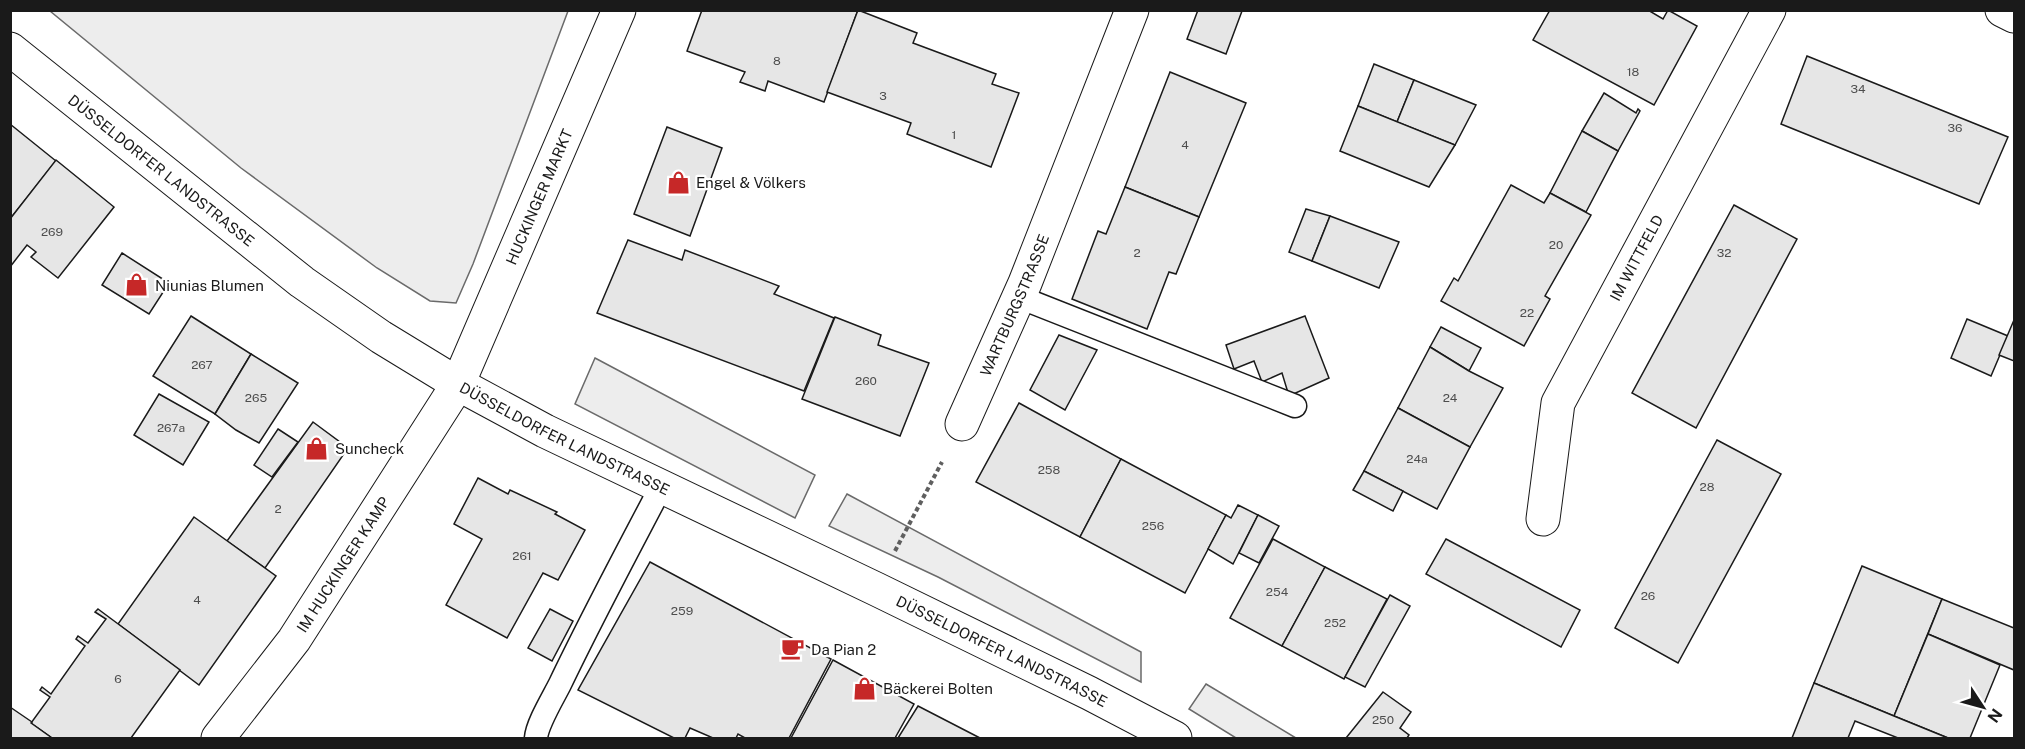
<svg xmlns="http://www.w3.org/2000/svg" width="2025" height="749" font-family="'Public Sans',sans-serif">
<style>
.built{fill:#ededed;stroke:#6a6a6a;stroke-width:1.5}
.building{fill:#e6e6e6;stroke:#1a1a1a;stroke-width:1.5}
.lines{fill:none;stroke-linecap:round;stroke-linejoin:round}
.lane-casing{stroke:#1a1a1a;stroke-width:25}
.street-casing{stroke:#1a1a1a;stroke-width:35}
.secondary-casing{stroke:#1a1a1a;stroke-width:35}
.path{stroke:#5f5f5f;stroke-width:4;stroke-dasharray:4.5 3;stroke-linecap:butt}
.lane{stroke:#fff;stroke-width:22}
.street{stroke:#fff;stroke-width:33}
.secondary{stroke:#fff;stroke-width:33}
.labels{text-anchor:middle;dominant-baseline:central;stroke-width:4.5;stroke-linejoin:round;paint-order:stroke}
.number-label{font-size:12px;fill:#4d4d4d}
.street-label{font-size:15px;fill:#1a1a1a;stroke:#fff}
.poi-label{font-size:15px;fill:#1a1a1a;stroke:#fff;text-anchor:start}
</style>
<rect width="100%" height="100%" fill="#fff"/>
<g class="built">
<path d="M50 11H568L473 264 456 303 430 301 377 268 241 168Z"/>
<path d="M595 358 815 475 795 518 575 404Z"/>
<path d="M847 494 1141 652V682L938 577 829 526Z"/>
<path d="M1206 684 1296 738H1236L1189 709Z"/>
</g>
<g class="building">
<path d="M702 10H858L824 102 768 81 765 91 740 82 745 72 687 51Z"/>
<path d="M858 10 917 33 913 43 996 74 992 84 1019 93 991 167 907 134 911 123 827 92Z"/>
<path d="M1198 10 1242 11 1226 54 1187 39Z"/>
<path d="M1550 10H1648L1663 19 1668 10 1697 26 1654 105 1533 40Z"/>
<path d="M1807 56 2008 137 1979 204 1781 124Z"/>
<path d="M1374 64 1414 80 1397 122 1358 106Z"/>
<path d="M1170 72 1246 103 1199 217 1125 187Z"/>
<path d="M1414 80 1476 105 1455 145 1397 122Z"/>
<path d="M1604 93 1636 113 1638 109 1640 111 1618 151 1582 131Z"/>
<path d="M1358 106 1455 145 1429 187 1340 151Z"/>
<path d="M10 124 56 161 10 219Z"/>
<path d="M667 127 722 148 690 236 634 214Z"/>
<path d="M1582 131 1618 151 1586 212 1550 193Z"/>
<path d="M56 160 114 207 58 278 31 257 36 252 27 245 10 267V219Z"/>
<path d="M1511 185 1544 203 1550 193 1591 215 1545 296 1550 299 1524 346 1441 301 1454 278 1458 281Z"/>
<path d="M1125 187 1199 217 1176 274 1169 272 1147 329 1072 299 1098 231 1106 234Z"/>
<path d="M1734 205 1797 239 1696 428 1632 393Z"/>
<path d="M1306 209 1330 216 1312 261 1289 252Z"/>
<path d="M1330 216 1399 242 1379 288 1312 261Z"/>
<path d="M628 240 682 260 685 250 779 286 774 294 834 318 804 391 597 313Z"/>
<path d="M122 253 169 283 149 314 102 285Z"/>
<path d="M191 316 251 354 215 414 153 376Z"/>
<path d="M1305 316 1329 378 1289 396 1282 373 1262 382 1254 361 1234 369 1226 345Z"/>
<path d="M835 317 881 335 878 345 929 363 900 436 802 399Z"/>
<path d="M1967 319 2008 336 1991 376 1951 358Z"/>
<path d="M2014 320V361L1999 355Z"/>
<path d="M1441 327 1481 348 1469 371 1430 347Z"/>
<path d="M1059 335 1097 350 1065 410 1030 390Z"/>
<path d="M1430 347 1469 371 1503 388 1470 447 1398 408Z"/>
<path d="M251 354 298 383 259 443 236 430 215 414Z"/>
<path d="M159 394 209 422 183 465 134 435Z"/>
<path d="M1019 403 1121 459 1080 537 976 482Z"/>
<path d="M1398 408 1470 447 1437 509 1364 471Z"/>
<path d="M313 422 348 448 265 568 227 541Z"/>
<path d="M278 429 298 442 272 477 254 465Z"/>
<path d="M1717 440 1781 474 1678 663 1615 628Z"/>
<path d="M1121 459 1226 515 1185 593 1080 537Z"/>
<path d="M1364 471 1403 491 1393 511 1353 490Z"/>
<path d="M478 478 508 494 510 490 557 512 555 514 585 530 558 580 543 573 507 638 446 605 482 539 454 524Z"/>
<path d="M1238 505 1258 515 1233 564 1208 549 1226 515 1231 518Z"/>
<path d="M1258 515 1279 526 1259 563 1239 553Z"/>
<path d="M194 517 276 576 199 685 118 624Z"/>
<path d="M1273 539 1325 567 1282 646 1230 618Z"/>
<path d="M1446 539 1580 610 1561 647 1426 574Z"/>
<path d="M650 562 831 659 789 738H745L738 734 736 738H713L690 728 685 738H674L578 690Z"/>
<path d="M1862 566 1942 599 1894 716 1814 683Z"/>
<path d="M1325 567 1387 599 1344 679 1282 646Z"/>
<path d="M1390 595 1410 606 1365 687 1345 677Z"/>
<path d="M1942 599 2014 628V670L1928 634Z"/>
<path d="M98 609 180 670 131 738H52L31 723 50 697 40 690 42 687 51 694 85 646 76 639 78 636 88 643 106 619 95 612Z"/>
<path d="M550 609 573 621 552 661 528 648Z"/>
<path d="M1928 634 2000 665 1970 738H1948L1894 716Z"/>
<path d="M833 660 914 704 895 738H791Z"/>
<path d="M1814 683 1894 716 1948 738H1898L1855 721 1848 738H1792Z"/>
<path d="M1383 692 1411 712 1400 728 1409 735 1407 738H1346Z"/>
<path d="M918 706 980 738H898Z"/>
<path d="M10 707 32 722 31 723 52 738H10Z"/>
</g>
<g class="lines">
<defs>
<g id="lane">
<path d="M1019 297 1295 406"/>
<path d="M536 738C537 724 553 698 560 684 592 617 627 552 661 487"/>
</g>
<g id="street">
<path d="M2002 10 2014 16"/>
<path id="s1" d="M962 424 1025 283 1132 10"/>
<path id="s2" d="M1543 519 1558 403 1769 10"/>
<path id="s3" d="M218 738 294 640 458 384 619 10"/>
</g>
<g id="secondary">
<path id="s4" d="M10 49 302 282 381 337 458 384 545 431 876 589 1089 693 1175 738"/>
</g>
</defs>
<use href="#lane" class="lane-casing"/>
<use href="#street" class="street-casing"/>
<use href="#secondary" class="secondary-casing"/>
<path class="path" d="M895 551 942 462"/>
<use href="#lane" class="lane"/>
<use href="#street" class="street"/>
<use href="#secondary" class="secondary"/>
</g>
<defs>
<symbol id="shop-bare" viewBox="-9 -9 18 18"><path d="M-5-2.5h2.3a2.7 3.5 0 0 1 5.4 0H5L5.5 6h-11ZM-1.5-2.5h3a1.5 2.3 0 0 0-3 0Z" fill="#c62828" stroke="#fff" stroke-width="2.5" paint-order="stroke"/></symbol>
<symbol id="cafe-bare" viewBox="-9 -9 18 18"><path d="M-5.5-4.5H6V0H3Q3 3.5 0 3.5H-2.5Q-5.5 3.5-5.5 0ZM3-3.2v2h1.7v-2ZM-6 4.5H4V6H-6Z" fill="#c62828" stroke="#fff" stroke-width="2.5" paint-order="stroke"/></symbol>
</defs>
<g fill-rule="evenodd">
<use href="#shop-bare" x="662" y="166" width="33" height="33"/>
<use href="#shop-bare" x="120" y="268" width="33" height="33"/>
<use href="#shop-bare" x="300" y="432" width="33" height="33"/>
<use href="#cafe-bare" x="776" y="632" width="33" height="33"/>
<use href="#shop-bare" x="848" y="672" width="33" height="33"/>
</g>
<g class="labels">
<g class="number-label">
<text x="777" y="61">8</text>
<text x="1633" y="72">18</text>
<text x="1858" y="89">34</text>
<text x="883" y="96">3</text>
<text x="1955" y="128">36</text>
<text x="954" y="135">1</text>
<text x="1185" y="145">4</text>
<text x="52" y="232">269</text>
<text x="1556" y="245">20</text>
<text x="1137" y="253">2</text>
<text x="1724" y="253">32</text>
<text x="1527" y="313">22</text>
<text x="202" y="365">267</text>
<text x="866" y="381">260</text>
<text x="256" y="398">265</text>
<text x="1450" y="398">24</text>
<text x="171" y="428">267a</text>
<text x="1417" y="459">24a</text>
<text x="1049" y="470">258</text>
<text x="1707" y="487">28</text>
<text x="278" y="509">2</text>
<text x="1153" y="526">256</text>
<text x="522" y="556">261</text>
<text x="1277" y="592">254</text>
<text x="1648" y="596">26</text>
<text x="197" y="600">4</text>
<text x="682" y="611">259</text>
<text x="1335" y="623">252</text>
<text x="118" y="679">6</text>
<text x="1383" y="720">250</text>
</g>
<g class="street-label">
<text stroke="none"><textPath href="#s4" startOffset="194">DÜSSELDORFER LANDSTRASSE</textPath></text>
<text stroke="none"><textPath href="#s3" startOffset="632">HUCKINGER MARKT</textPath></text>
<text stroke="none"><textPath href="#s2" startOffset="282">IM WITTFELD</textPath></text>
<text stroke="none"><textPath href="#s1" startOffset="130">WARTBURGSTRASSE</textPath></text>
<text stroke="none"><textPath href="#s4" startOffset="680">DÜSSELDORFER LANDSTRASSE</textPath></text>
<text stroke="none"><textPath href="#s3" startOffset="214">IM HUCKINGER KAMP</textPath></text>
<text stroke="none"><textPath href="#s4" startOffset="1166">DÜSSELDORFER LANDSTRASSE</textPath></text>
</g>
<g class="poi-label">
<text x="696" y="182">Engel &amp; Völkers</text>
<text x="155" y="285">Niunias Blumen</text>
<text x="335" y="448">Suncheck</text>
<text x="811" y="649">Da Pian 2</text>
<text x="883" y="688">Bäckerei Bolten</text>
</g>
</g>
<rect width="2025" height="749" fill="none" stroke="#1a1a1a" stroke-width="24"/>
<g transform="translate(1983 707) rotate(126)" stroke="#ffffff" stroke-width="4.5" paint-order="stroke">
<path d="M0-4.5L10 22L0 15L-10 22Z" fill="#1a1a1a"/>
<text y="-9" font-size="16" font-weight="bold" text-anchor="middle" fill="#1a1a1a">N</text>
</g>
</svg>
